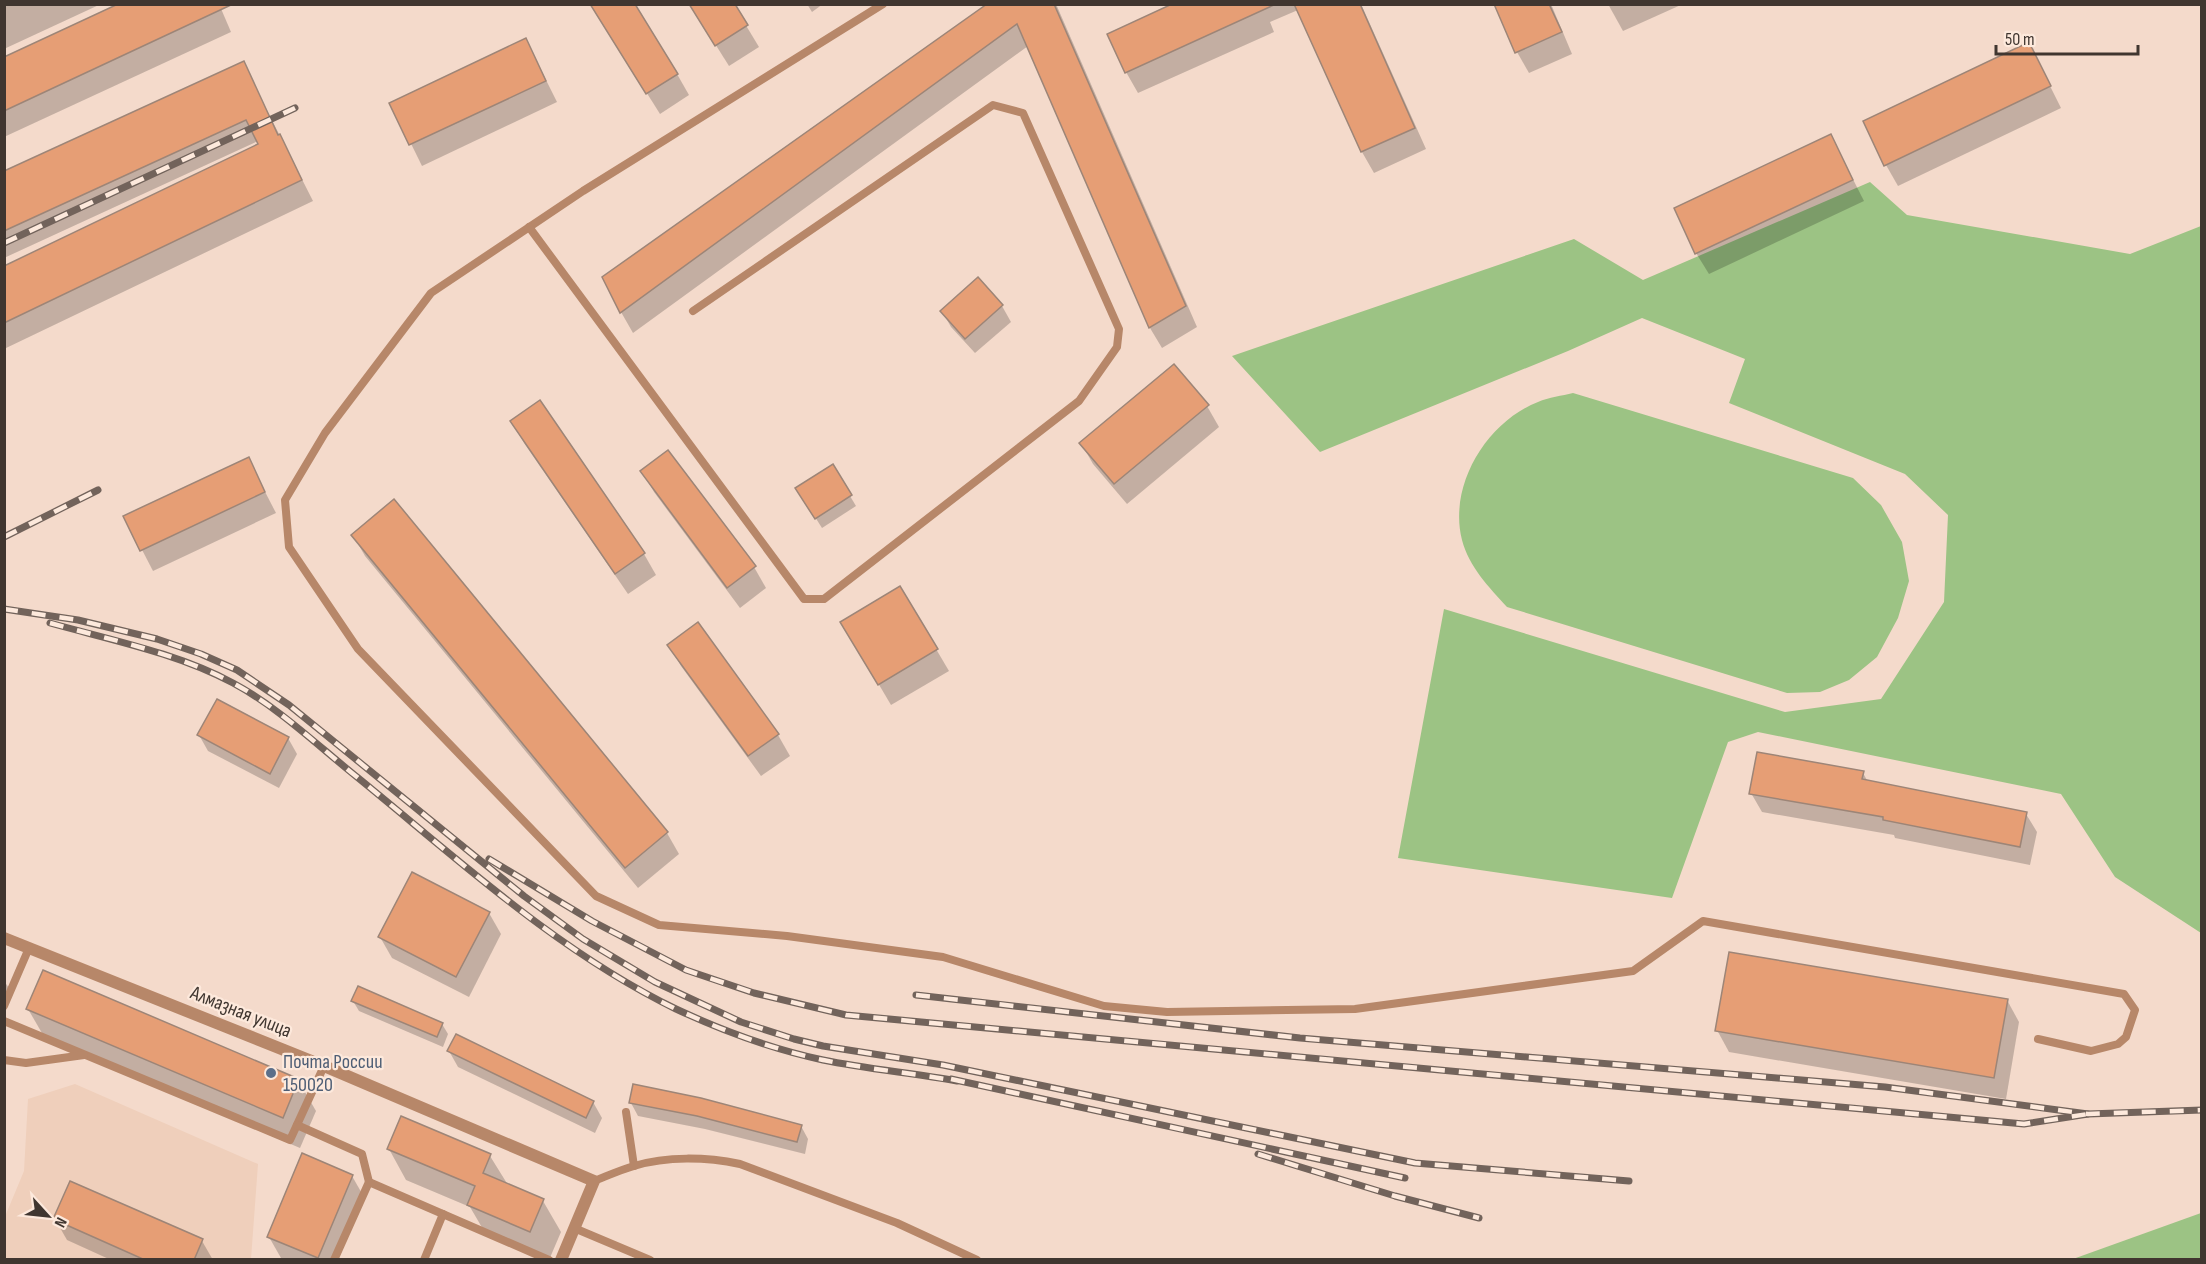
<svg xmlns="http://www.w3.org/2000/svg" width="2206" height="1264" font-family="'Sofia Sans Condensed',sans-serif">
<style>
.built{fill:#efcfbb}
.green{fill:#9cc384}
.shadow{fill:#0003}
.building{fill:#e69e75;stroke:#9d8577;stroke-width:1.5}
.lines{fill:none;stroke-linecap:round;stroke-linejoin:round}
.lane{stroke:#b78769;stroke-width:8}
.street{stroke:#b78769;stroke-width:12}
.rail-casing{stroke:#72635b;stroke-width:7}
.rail{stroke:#fde9dc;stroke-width:4.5;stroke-dasharray:14;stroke-linecap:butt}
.service-dot{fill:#5c6f8a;stroke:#fde9dc;stroke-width:2}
.labels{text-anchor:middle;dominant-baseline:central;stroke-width:4.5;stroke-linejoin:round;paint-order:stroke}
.street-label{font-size:20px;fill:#403630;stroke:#fde9dc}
.service-label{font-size:20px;fill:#4e5e75;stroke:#fde9dc;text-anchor:start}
</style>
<rect width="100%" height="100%" fill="#f4dacb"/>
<path class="built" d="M75 1084 258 1164 251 1259H5L4 1219 24 1171 28 1099Z"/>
<g class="green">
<path d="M1870 182 1907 215 2130 254 2201 226V933L2115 877 2061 794 1758 732 1728 742 1672 898 1398 858 1444 609 1785 712 1881 699 1944 602 1948 515 1905 474 1729 403 1745 359 1642 318 1568 351 1320 452 1232 356 1574 239 1643 280Z"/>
<path d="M1573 393 1853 478 1881 505 1902 542 1909 581 1898 618 1877 657 1849 680 1820 692 1787 693 1507 607C1489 587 1469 567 1462 540 1448 485 1487 422 1538 402 1549 397 1562 396 1573 393Z"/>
<path d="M2201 1213V1259H2073Z"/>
</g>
<g class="shadow">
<path d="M4 4H101L4 49Z"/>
<path d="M219 4 231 32 4 137V59Z"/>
<path d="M591 4 677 74 689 95 660 114Z"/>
<path d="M690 4H733L759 47 729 66Z"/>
<path d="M807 4H823L812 12Z"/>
<path d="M990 4H1056L1197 327 1162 348 1150 328 1028 46 633 333 621 312Z"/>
<path d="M1176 4H1361L1426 149 1374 173 1362 152 1298 10 1270 22 1274 32 1138 93 1126 72Z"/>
<path d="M1496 4H1551L1572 54 1529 73 1517 52Z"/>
<path d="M1608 4H1683L1623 31Z"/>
<path d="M526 40 557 102 422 166 391 103Z"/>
<path d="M2029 44 2061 108 1898 186 1886 165Z"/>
<path d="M243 63 313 201 4 349V268L260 145 258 141 4 258V172Z"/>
<path d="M1831 136 1864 201 1709 274 1696 253Z"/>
<path d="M1002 306 1011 322 975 353 951 327 942 311Z"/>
<path d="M540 402 644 554 656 575 628 594 524 443 512 422Z"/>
<path d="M1207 406 1219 427 1127 504 1093 464 1081 443Z"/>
<path d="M248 459 276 513 153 571 125 517Z"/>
<path d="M832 466 856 506 822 528 803 498Z"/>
<path d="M642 471 754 567 766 588 740 608 654 492Z"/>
<path d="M353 535 667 833 679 854 638 888 365 556Z"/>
<path d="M900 588 949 671 891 705 842 622Z"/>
<path d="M669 645 778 735 790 756 761 776 681 666Z"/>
<path d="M199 735 288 738 297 754 279 788 208 751Z"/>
<path d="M1863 773 1868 782 2026 814 2037 832 2030 865 1895 838 1894 835 1762 812 1751 793Z"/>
<path d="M489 913 501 934 469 997 392 958 380 937Z"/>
<path d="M4 981 9 988 4 999Z"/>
<path d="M2007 1000 2019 1022 2006 1099 1729 1052 1717 1030Z"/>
<path d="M353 1001 442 1024 448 1034 443 1047 359 1011Z"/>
<path d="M28 1009 298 1080 316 1111 300 1148 46 1040Z"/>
<path d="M449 1051 593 1102 602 1118 595 1133 458 1067Z"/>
<path d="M631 1103 801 1126 808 1139 805 1154 705 1129 638 1116Z"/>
<path d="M389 1149 490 1156 508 1185 543 1201 561 1232 549 1260 487 1236 470 1207 406 1180Z"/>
<path d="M352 1176 364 1197 338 1260H285L281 1258 269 1237Z"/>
<path d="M55 1219 202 1241 213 1260H111L67 1240Z"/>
</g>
<g class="building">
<path d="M118 4H233L4 111V57Z"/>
<path d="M590 4H635L678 74 646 94Z"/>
<path d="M689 4H735L748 25 715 46Z"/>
<path d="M987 4H1054L1186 306 1149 328 1017 24 620 313 602 277Z"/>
<path d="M1172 4H1276L1125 73 1107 34Z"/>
<path d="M1294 4H1360L1415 128 1361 152Z"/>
<path d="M1494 4H1549L1562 32 1515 53Z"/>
<path d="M526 38 546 81 409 145 389 103Z"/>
<path d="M2029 42 2051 86 1884 166 1863 121Z"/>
<path d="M244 61 278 135 280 134 302 180 4 323V266L258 144 246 120 4 231V171Z"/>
<path d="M1831 134 1853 180 1695 254 1674 208Z"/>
<path d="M978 277 1003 305 965 339 940 311Z"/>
<path d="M1174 364 1209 405 1114 484 1079 443Z"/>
<path d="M540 400 645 553 615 574 510 421Z"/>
<path d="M668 450 756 566 727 588 640 471Z"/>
<path d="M249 457 265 492 140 551 123 516Z"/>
<path d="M833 464 852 495 815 519 795 488Z"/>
<path d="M394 499 668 832 625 868 351 535Z"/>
<path d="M900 586 938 649 878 685 840 622Z"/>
<path d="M698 622 779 734 748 756 667 645Z"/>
<path d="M217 699 289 737 270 774 197 735Z"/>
<path d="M1757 752 1864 771 1862 779 2027 812 2020 847 1883 820V817L1749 794Z"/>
<path d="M412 872 490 912 456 977 378 937Z"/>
<path d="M1729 952 2008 999 1994 1078 1715 1031Z"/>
<path d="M43 970 299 1079 283 1118 26 1009Z"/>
<path d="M358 986 443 1023 437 1037 351 1001Z"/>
<path d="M456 1034 594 1101 586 1118 447 1051Z"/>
<path d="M633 1084 701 1098 802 1125 797 1142 697 1116 629 1103Z"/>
<path d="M401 1116 491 1154 483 1173 544 1199 530 1232 467 1205 475 1186 387 1149Z"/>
<path d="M302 1153 353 1175 318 1258 267 1237Z"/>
<path d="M70 1181 203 1239 194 1260H145L53 1219Z"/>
</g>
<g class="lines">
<g class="lane">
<path d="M883 4 583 191 431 293 325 433 285 500 289 547 358 649 596 896 659 925 787 936 943 957 1104 1006 1167 1012 1355 1009 1633 971 1703 921 2124 994 2135 1010 2126 1037 2118 1044 2091 1051 2038 1039"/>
<path d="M529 227 804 599H824L1079 401 1117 347 1119 329 1023 113 993 105 693 311"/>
<path d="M4 1006 29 948"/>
<path d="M4 1021 290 1140 324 1066"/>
<path d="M4 1060 26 1063 84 1055"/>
<path d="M626 1112 634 1166"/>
<path d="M297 1125 362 1154 369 1182"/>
<path d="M594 1181C607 1176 620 1170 634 1166 667 1156 706 1157 740 1164L897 1223 977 1260"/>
<path d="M574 1228 650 1260"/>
<path d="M334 1260 369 1182 549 1260"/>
<path d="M424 1260 443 1214"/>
</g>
<path class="street" d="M4 938 324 1066 594 1181 561 1260"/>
<defs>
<g id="rail">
<path d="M4 243 295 108"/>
<path d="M4 537 98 490"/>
<path d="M4 609 78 620 157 639 201 654 237 670 289 705 524 896 583 939 655 982 741 1022 794 1039 823 1046 943 1065 1415 1163 1629 1181"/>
<path d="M50 623C111 640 177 653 233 683 278 707 317 745 357 777 459 860 557 951 676 1009 723 1031 772 1049 823 1060 867 1069 912 1073 957 1081"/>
<path d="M489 859 592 921 686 970 754 993 846 1015 2024 1124 2088 1114"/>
<path d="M916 995 1300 1038 1885 1087 2088 1114 2202 1110"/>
<path d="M951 1079 1405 1178"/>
<path d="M1258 1154 1395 1196 1479 1218"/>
</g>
</defs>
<use href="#rail" class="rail-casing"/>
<use href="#rail" class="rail"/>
</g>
<circle class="service-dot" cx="271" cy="1073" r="6"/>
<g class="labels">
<g class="street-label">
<text transform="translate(241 1012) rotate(22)">Алмазная улица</text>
</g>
<g class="service-label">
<text x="283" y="1062">Почта России<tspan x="283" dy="23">150020</tspan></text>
</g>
</g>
<rect width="2206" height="1264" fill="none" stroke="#403630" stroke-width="12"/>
<g transform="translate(48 1216) rotate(117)" stroke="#fde9dc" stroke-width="4.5" paint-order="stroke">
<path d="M0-4.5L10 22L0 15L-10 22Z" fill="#403630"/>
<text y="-9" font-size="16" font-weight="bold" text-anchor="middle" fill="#403630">N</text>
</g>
<path d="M1996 45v9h142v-9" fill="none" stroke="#403630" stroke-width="3"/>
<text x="2005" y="45" font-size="18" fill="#403630" stroke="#fde9dc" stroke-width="4.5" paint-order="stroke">50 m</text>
</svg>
